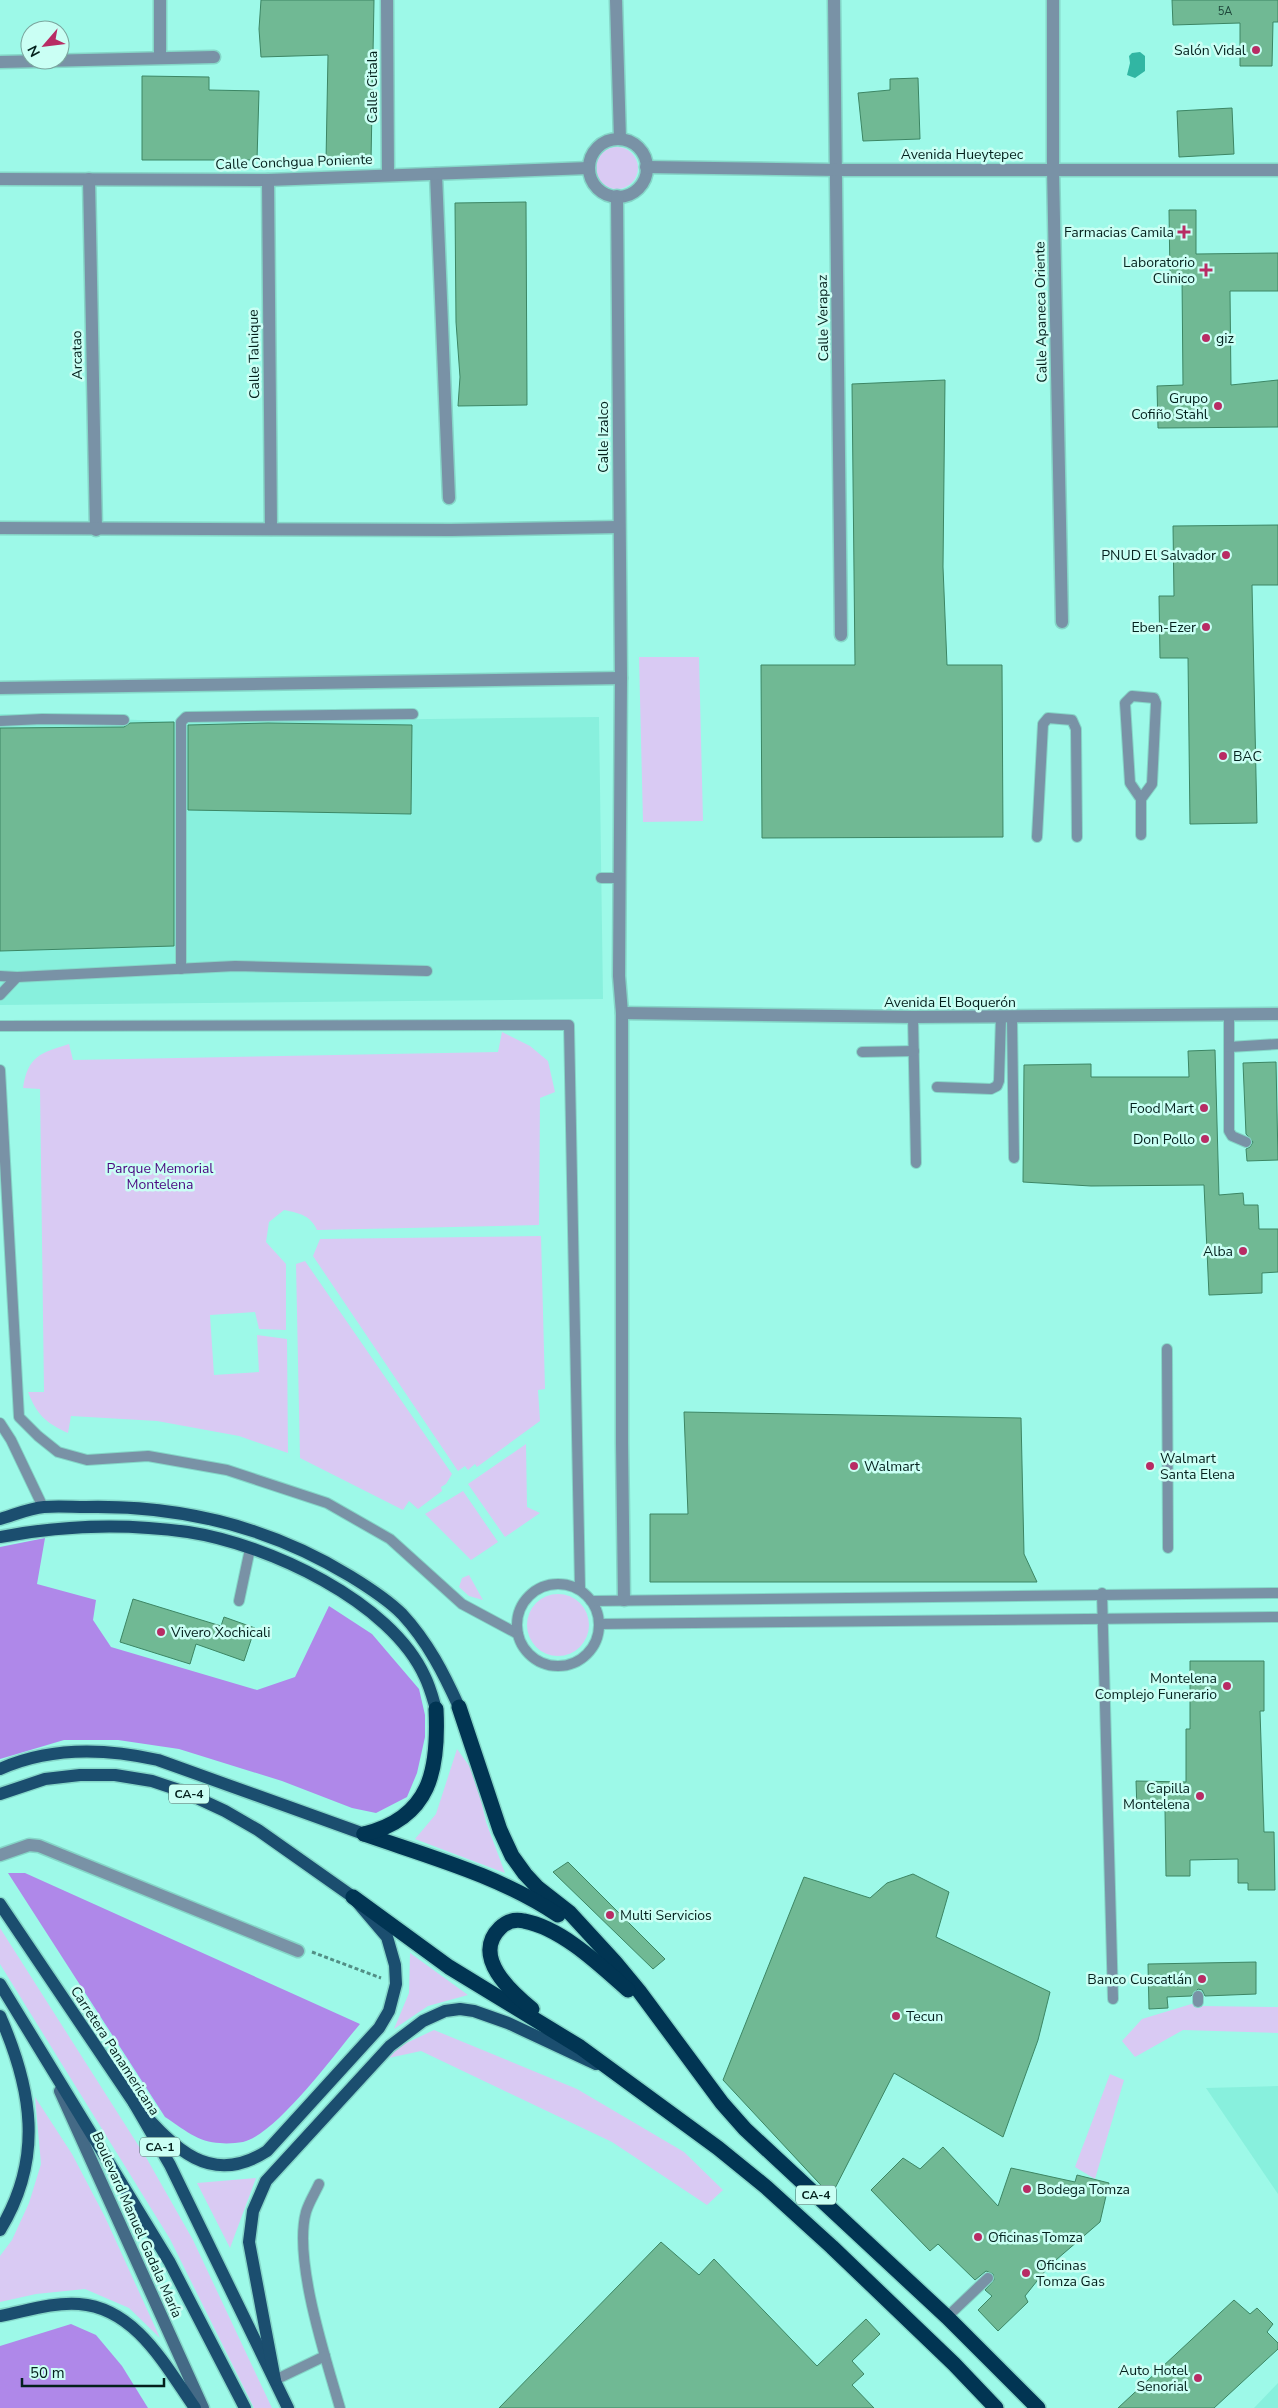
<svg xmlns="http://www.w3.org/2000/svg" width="1278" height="2408" font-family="'Nunito Sans',sans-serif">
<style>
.built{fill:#88f0dd}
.green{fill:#d9caf3}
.forest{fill:#af88e9}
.water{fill:#31b6a3}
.building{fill:#70b994;stroke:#3c8664}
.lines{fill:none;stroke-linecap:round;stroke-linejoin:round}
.lane-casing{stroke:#85d6c8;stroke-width:12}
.street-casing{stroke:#85d6c8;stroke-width:15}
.secondary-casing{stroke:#85d6c8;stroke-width:15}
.primary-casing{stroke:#85d6c8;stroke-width:15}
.highway-casing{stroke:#85d6c8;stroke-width:18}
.path{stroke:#528f85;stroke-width:3;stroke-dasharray:4 2.5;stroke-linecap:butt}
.lane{stroke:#7992a6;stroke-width:10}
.street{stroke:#7992a6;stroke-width:12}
.secondary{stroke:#446a86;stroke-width:12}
.primary{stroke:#1b4e6f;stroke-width:12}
.highway{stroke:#013553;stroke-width:15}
.poi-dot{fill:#b82c64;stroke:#cafff4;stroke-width:2}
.labels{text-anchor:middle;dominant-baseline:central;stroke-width:5;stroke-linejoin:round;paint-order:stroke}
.number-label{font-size:11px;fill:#1f473b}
.shield{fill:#cafff4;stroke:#3f645e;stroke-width:1}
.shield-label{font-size:12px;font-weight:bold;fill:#04211d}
.poi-label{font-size:14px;fill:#04211d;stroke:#cafff4;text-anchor:end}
.street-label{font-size:14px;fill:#04211d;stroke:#cafff4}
.park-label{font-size:14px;fill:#4a0880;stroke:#cafff4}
</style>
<rect width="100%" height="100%" fill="#9df9e8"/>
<g class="built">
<path d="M0 714 185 722 599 717 603 999 0 1005Z"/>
<path d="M1278 2086V2194L1206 2088Z"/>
<path d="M1278 2383V2408H1254Z"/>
</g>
<g class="green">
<circle cx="617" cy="168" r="21"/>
<path d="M639 657H699L703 821 643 822Z"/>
<path d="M502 1032 530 1046 548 1061 555 1092 540 1098 539 1225 317 1230C311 1216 300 1213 284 1210L269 1222 266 1242 286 1264V1330L259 1329 255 1312 210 1315 214 1375 259 1372 257 1335 287 1339 288 1453 239 1436 157 1421 71 1416 68 1433C46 1423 37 1415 28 1392H44L40 1089 23 1088C28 1056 40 1053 69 1044L73 1060 498 1052Z"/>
<path d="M541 1236 545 1389 538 1390 540 1421 477 1467 475 1464 468 1470 465 1466 458 1471 313 1256 320 1239Z"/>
<path d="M305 1261 452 1474 446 1484 441 1487 442 1491 418 1509 409 1501 403 1510 300 1458 296 1264Z"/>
<path d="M526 1444 527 1507 540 1513 505 1537 468 1484Z"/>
<path d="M463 1491 498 1542 471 1560 425 1514Z"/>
<path d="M469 1575 483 1600 469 1596 459 1587 462 1578Z"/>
<circle cx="558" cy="1625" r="31"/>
<path d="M457 1749 475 1774 486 1822 505 1873 415 1839 436 1814Z"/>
<path d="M0 1928 147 2159 193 2240 272 2408H254L170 2239 0 1964Z"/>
<path d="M410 1953 468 1995 428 2006 394 2029 409 1993Z"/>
<path d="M1198 2002 1202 2006 1278 2007V2033L1183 2030 1135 2057 1122 2041 1142 2019Z"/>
<path d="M434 2030 577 2089 684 2152 723 2190 707 2205 612 2142 421 2051 384 2059 400 2046Z"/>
<path d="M1110 2074 1124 2080 1095 2179 1075 2167Z"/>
<path d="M35 2097 72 2154 105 2217 160 2338 129 2308 85 2289 36 2294 0 2302V2256L12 2240 29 2203 41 2164Z"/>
<path d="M256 2178 230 2248 197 2183Z"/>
</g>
<g class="forest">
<path d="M45 1538 37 1584 96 1600 93 1620 111 1647 257 1690 295 1677 329 1606 372 1634 419 1689 425 1715V1737L417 1773 407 1797 376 1813 352 1808 282 1781 179 1749 118 1740H64L0 1759V1547Z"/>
<path d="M8 1873H25L360 2024C336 2052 277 2134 243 2142 236 2143 227 2144 220 2143 199 2143 182 2128 165 2117Z"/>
<path d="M71 2324 96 2335 122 2366 148 2408H0V2346Z"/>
</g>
<path class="water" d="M1140 52 1145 56V71L1135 78 1127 75 1130 63 1129 56 1132 53Z"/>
<g class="building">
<path d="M261 0H374L371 161H326L328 55 261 57 259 29Z"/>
<path d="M1172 0H1278V22H1273L1272 66H1240V23L1173 25Z"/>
<path d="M142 76 209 77V90L259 91 257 160H142Z"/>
<path d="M918 78 920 139 863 141 858 93 890 90V79Z"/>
<path d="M1232 108 1234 154 1179 157 1177 111Z"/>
<path d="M526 202 527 405 458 406 460 377 456 322 455 203Z"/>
<path d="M1169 210H1196V254L1278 253V291H1230L1231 385 1278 380V427L1158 428 1157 386 1183 385 1182 277H1170Z"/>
<path d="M945 380 943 567 947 665H1002L1003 837 762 838 761 665H855L852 384Z"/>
<path d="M1278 525V585H1252L1257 823 1190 824 1188 658H1160L1159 596H1174L1173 526Z"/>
<path d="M174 722V946L0 951V728L124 727 130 723Z"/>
<path d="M268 723 412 725 411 814 188 810V725Z"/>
<path d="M1215 1050 1219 1195 1243 1193 1244 1205H1258L1259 1229H1278V1272L1262 1273V1293L1209 1295 1204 1185 1091 1186 1023 1182 1024 1065 1091 1064V1077H1189L1188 1051Z"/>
<path d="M1276 1062 1278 1160 1247 1161 1246 1149 1250 1147 1253 1142 1246 1134 1243 1063Z"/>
<path d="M684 1412 1021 1418 1024 1554 1037 1582H650V1514H688Z"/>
<path d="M133 1599 221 1626 224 1617 255 1628 244 1661 196 1644 190 1664 120 1642Z"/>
<path d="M1190 1661H1264V1711H1260L1264 1832H1274L1275 1890H1248V1883H1238V1859L1190 1860V1876H1166L1165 1810H1137L1136 1781 1186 1782V1729H1190Z"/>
<path d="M568 1862 665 1959 653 1969 553 1872Z"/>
<path d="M913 1874 949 1892 936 1937 1050 1992 1038 2040 1003 2137 894 2073 831 2196 723 2080 804 1877 870 1898 887 1883Z"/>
<path d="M1256 1962V1994L1205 1996 1202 1990 1198 1989 1191 1996 1167 1997 1168 2008 1149 2009 1148 1964Z"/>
<path d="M943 2147 998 2206 1011 2168 1075 2182 1077 2175 1109 2183 1100 2222 1049 2266 1025 2296 1028 2302 998 2331 978 2310 992 2296 985 2290 994 2280 993 2274 986 2271 975 2280 938 2244 930 2251 871 2190 903 2158 920 2169Z"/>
<path d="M661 2242 699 2275 714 2259 817 2366 866 2319 880 2334 852 2361 864 2374 852 2385 874 2408H499Z"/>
<path d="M1234 2300 1250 2314 1257 2308 1273 2324 1267 2332 1278 2343V2349L1214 2408H1118Z"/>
</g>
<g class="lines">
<defs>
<g id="lane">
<path d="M0 721 42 719 124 720"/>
<path d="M1141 799 1152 784 1156 703 1154 698 1132 696 1125 703 1130 783 1141 799V835"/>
<path d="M1037 837 1043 724 1048 718 1072 720 1076 729 1077 837"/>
<path d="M601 878H620"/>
<path d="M181 969V722L186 717 413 714"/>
<path d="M0 976 17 977 235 966 427 971"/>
<path d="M0 995 17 977"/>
<path d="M1229 1016V1131L1232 1136 1246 1142"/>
<path d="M913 1017 916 1163"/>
<path d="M1012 1017 1014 1158"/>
<path d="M0 1026 569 1025 580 1589"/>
<path d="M1229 1047 1278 1044"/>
<path d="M862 1052 914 1051"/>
<path d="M0 1070 19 1417 38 1436 58 1452 87 1460 148 1456 227 1470 327 1503 390 1539 462 1604 518 1634"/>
<path d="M937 1087 991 1089 997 1086 999 1081 1001 1017"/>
<path d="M1167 1349 1168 1548"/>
<path d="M0 1423 11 1440 43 1507"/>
<circle cx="558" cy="1625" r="41"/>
<path d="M1102 1593 1113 1999"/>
<path d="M239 1601 250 1549"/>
<path d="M591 1601 1278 1593"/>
<path d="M599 1624 1278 1617"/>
<path d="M1198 1996V2002"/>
<path d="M319 2184C315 2193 309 2202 306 2212 293 2260 326 2359 340 2408"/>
<path d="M947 2317 988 2278"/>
<path d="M275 2380 325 2356"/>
</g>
<g id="street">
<path d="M387 0 388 174"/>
<path d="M616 0 620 139"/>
<path d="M834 0 841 635"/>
<path d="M1053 0V169L1062 622"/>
<path d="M160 57V0"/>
<path d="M0 62 214 57"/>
<circle cx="618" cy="168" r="29"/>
<path d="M646 167 837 170H1278"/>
<path d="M436 174 449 498"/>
<path d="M0 179 268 180 589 168"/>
<path d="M89 179 96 530"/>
<path d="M268 180 271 529"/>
<path d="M617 196 621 678 619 976 622 1013V1443L624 1600"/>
<path d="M0 528 451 530 618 527"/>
<path d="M0 688 621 678"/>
<path d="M622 1013 913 1017 1278 1014"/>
<path d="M0 1855 29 1845 39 1846 298 1951"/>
</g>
<path id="secondary" d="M60 2091 203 2408"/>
<g id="primary">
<path d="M0 1519C14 1515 30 1508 44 1507 58 1506 72 1507 86 1507 181 1505 268 1526 350 1576 368 1587 387 1599 402 1614 428 1642 444 1674 459 1707"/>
<path d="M0 1537C62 1525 125 1523 188 1532 267 1544 391 1601 425 1677 430 1687 433 1699 436 1709"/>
<path d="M0 1769C51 1746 105 1748 158 1760L364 1834"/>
<path d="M0 1794 45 1779 80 1775H115L152 1781 182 1791 225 1811 258 1830 353 1897 387 1937 395 1965 396 1984 389 2011 379 2028 267 2151C208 2189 171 2144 134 2103"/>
<path d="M0 1904 134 2103 170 2165 288 2408"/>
<path d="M0 1984 169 2261 245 2408"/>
<path d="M0 2016C32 2089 44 2158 0 2230"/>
<path d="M0 2316C26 2311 53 2302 79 2304 136 2308 166 2367 195 2408"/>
<path d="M275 2380 249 2242 253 2211 266 2181 390 2046 423 2021 445 2011 460 2009 474 2011 508 2023 596 2064"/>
</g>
<g id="highway">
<path d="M459 1707 500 1830 512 1856 525 1874 538 1888 570 1913 615 1962 639 1991 722 2103 745 2129 947 2317 1038 2408"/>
<path d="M364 1834C430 1857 500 1876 558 1915"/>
<path d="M364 1834C431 1818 439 1769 436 1709"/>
<path d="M353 1897 449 1967 580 2047 718 2148 766 2187 832 2247 954 2364 996 2408"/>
<path d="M532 2009C511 1992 471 1956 500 1928 507 1921 515 1919 524 1921 562 1928 601 1966 628 1990"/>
</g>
</defs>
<use href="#lane" class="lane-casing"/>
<use href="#street" class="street-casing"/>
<use href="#secondary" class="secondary-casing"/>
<use href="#primary" class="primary-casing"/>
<use href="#highway" class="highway-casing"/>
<path class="path" d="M312 1952 381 1978"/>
<use href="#lane" class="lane"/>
<use href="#street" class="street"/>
<use href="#secondary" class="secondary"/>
<use href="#primary" class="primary"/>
<use href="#highway" class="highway"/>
</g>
<g class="poi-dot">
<circle cx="1256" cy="50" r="5"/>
<path d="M1181.5 224.5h5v5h5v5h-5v5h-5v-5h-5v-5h5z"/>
<path d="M1203.5 262.5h5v5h5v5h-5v5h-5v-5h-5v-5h5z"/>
<circle cx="1206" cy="338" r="5"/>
<circle cx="1218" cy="406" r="5"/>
<circle cx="1226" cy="555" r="5"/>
<circle cx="1206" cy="627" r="5"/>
<circle cx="1223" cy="756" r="5"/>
<circle cx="1204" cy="1108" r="5"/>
<circle cx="1205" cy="1139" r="5"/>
<circle cx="1243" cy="1251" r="5"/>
<circle cx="854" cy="1466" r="5"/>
<circle cx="1150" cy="1466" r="5"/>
<circle cx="161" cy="1632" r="5"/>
<circle cx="1227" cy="1686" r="5"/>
<circle cx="1200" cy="1796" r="5"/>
<circle cx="610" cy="1915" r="5"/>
<circle cx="1202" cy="1979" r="5"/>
<circle cx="896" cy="2016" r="5"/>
<circle cx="1027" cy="2189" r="5"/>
<circle cx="978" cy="2237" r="5"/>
<circle cx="1026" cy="2273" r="5"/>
<circle cx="1198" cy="2378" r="5"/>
</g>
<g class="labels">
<g class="number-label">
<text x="1225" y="11">5A</text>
</g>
<g class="shield">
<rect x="169" y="1784.5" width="40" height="19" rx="4"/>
<rect x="140" y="2137.5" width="40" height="19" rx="4"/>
<rect x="796" y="2185.5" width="40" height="19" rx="4"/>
</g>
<g class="shield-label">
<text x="189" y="1794">CA-4</text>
<text x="160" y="2147">CA-1</text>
<text x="816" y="2195">CA-4</text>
</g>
<g class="poi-label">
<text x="1246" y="50">Salón Vidal</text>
<text x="1174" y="232">Farmacias Camila</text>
<text x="1195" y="262">Laboratorio<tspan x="1195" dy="16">Clinico</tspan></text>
<text x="1216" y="338" text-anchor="start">giz</text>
<text x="1208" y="398">Grupo<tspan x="1208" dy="16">Cofiño Stahl</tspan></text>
<text x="1216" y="555">PNUD El Salvador</text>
<text x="1196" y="627">Eben-Ezer</text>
<text x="1233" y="756" text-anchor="start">BAC</text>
<text x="1194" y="1108">Food Mart</text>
<text x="1195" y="1139">Don Pollo</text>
<text x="1233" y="1251">Alba</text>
<text x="1160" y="1458" text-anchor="start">Walmart<tspan x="1160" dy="16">Santa Elena</tspan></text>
<text x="864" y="1466" text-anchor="start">Walmart</text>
<text x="171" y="1632" text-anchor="start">Vivero Xochicali</text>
<text x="1217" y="1678">Montelena<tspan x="1217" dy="16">Complejo Funerario</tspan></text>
<text x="1190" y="1788">Capilla<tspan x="1190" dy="16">Montelena</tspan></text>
<text x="620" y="1915" text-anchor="start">Multi Servicios</text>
<text x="1192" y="1979">Banco Cuscatlán</text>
<text x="906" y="2016" text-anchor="start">Tecun</text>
<text x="1037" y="2189" text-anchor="start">Bodega Tomza</text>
<text x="988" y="2237" text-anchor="start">Oficinas Tomza</text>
<text x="1036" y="2265" text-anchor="start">Oficinas<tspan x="1036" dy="16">Tomza Gas</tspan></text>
<text x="1188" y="2370">Auto Hotel<tspan x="1188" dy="16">Senorial</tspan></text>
</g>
<g class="street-label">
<text transform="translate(372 87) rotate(-90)">Calle Citala</text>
<text x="962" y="154">Avenida Hueytepec</text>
<text transform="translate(294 162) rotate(-2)">Calle Conchgua Poniente</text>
<text transform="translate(1041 312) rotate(-91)">Calle Apaneca Oriente</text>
<text transform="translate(823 318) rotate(-91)">Calle Verapaz</text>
<text transform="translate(254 354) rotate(-91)">Calle Talnique</text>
<text transform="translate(77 355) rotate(-91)">Arcatao</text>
<text transform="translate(603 437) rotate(-90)">Calle Izalco</text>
<text x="950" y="1002">Avenida El Boquerón</text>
<text transform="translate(115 2051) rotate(57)">Carretera Panamericana</text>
<text transform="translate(137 2225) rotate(66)">Boulevard Manuel Gadala María</text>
</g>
<g class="park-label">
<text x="160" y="1168">Parque Memorial<tspan x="160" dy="16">Montelena</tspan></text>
</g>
</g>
<g transform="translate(45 45) rotate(242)"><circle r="24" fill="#cafff4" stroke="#7ba69e"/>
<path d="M0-4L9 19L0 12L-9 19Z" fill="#b82c64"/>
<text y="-8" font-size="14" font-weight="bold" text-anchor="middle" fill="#04211d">N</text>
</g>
<path d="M22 2378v8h142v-8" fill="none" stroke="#04211d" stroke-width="2.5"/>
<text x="30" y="2378" font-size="15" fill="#04211d" stroke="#cafff4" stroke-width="4" paint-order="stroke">50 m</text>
</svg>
